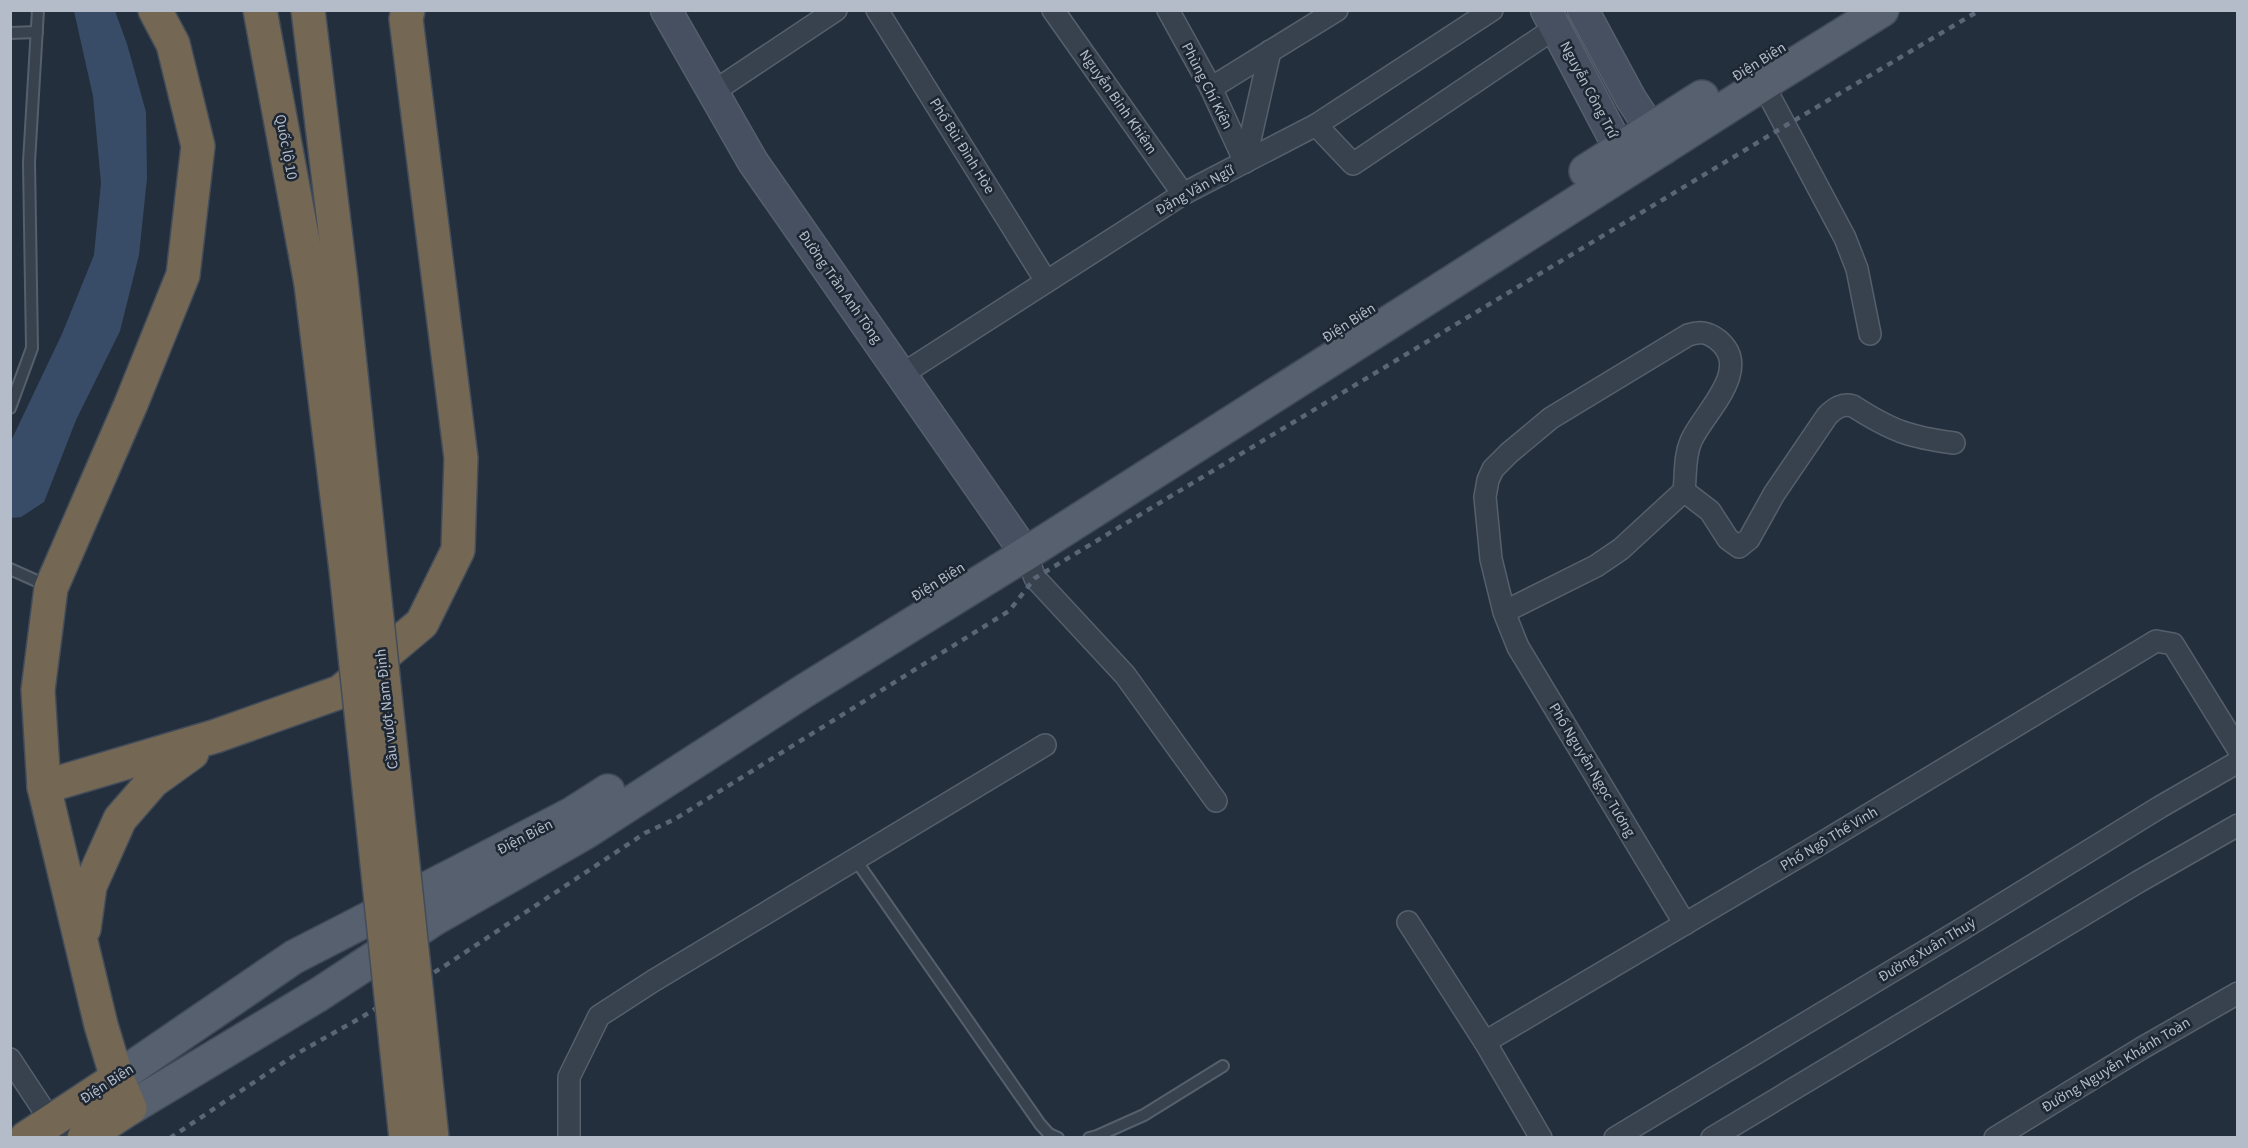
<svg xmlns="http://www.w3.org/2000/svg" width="2248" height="1148" font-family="'Source Sans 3',sans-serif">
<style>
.water{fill:#394c67}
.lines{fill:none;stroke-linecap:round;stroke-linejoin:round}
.lane-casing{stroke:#565f6c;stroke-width:14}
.street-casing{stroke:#565f6c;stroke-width:24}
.secondary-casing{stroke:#565f6c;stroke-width:33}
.primary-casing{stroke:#414a57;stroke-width:36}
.highway-casing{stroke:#434c59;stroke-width:36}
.lane{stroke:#38414e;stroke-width:10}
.street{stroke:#38414e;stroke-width:21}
.secondary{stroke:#465061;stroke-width:30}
.primary{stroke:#56606e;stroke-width:33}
.highway{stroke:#746855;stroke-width:33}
.rail{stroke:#5a6575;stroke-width:4.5;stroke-dasharray:6 6;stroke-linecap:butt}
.highway-bridge-casing{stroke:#434c59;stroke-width:36;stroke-linecap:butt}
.highway-bridge{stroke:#746855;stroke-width:33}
.labels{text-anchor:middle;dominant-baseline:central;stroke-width:5;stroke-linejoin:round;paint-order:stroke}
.street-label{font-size:15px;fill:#b4bcc9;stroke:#1d2633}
</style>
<rect width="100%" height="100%" fill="#242f3e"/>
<path class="water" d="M76 10 115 11 127 44 146 112 147 178 139 255 120 331 76 420 44 502 21 517 11 518V441L62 334 94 255 101 183 93 96 74 11Z"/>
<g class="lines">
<defs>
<g id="lane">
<path d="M10 33 37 32"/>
<path d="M10 408 32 348 29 162 38 10"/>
<path d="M10 569 48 586"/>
<path d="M855 859 1040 1124 1049 1134 1058 1138"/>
<path d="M1089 1138 1097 1136 1144 1115 1223 1066"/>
</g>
<g id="street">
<path d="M877 10 1046 281"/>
<path d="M1053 10 1183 194"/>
<path d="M1168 10 1211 88 1245 162"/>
<path d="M1763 84 1845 238 1857 269 1870 334"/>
<path d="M1211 88 1337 10"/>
<path d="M713 92 836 10"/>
<path d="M1316 125 1353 164 1555 28"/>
<path d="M1245 162 1270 51"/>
<path d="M901 375 1183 194 1316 125 1492 10"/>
<path d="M1684 491 1710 511 1728 539 1739 547 1749 539 1774 494 1827 416C1835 408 1842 403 1853 406 1892 431 1909 437 1954 443"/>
<path d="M1024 555 1029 562 1035 578 1125 675 1216 801"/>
<path d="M1504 612 1596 566 1621 549 1684 491C1686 475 1684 457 1691 441 1703 413 1754 370 1718 340 1708 332 1700 331 1688 335L1551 418 1509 453 1493 469 1488 480 1485 497 1491 559 1504 612 1518 647 1685 924"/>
<path d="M1408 922 1485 1042 1541 1138"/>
<path d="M1485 1042 1825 841 2156 641 2173 644 2238 749"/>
<path d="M10 1059 62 1138"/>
<path d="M569 1138V1077L599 1016 653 981 1045 745"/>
<path d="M1615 1138 1962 929 2160 807 2238 762"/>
<path d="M1712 1138 2138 882 2238 825"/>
<path d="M1995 1138 2142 1048 2238 993"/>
</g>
<g id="secondary">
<path d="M666 10 753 162 1015 538 1024 555"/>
<path d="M1546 10 1630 169"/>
<path d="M1583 10 1631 99 1664 149"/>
</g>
<g id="primary">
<path d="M1586 171 1702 97"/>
<path d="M117 1078 294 957 572 814 608 791"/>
<path d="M130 1108 318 995 434 919 586 832 804 691 1024 555 1763 84 1882 10"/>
</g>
<g id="highway">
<path d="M260 10 311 284"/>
<path d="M308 10 341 280"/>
<path d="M44 787 216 736 340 692 422 623 458 550 461 458 406 19 408 10"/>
<path d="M84 929 90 886 120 819 153 781 192 753"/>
<path d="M26 1138 117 1078"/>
<path d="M84 1138 130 1108 117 1078 101 1025 44 787 38 690 51 588 131 404 183 275 198 146 173 44 155 10"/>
</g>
</defs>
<use href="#lane" class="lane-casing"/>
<use href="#street" class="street-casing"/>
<use href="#secondary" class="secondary-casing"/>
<use href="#primary" class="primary-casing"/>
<use href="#highway" class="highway-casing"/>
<use href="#lane" class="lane"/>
<use href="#street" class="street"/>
<use href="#secondary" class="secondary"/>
<use href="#primary" class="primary"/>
<use href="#highway" class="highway"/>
<path class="rail" d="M170 1138 298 1053 362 1017 446 965 645 833 675 819 1009 611 1035 578 1785 126 1980 10"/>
<defs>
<g id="highway-bridge">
<path d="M341 280 432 1138"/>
<path d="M311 284 346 570 406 1138"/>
</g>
</defs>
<use href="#highway-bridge" class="highway-bridge-casing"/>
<use href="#highway-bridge" class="highway-bridge"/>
</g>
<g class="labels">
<g class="street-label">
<text transform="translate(1759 62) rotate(-32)">Điện Biên</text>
<text transform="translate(1207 86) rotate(63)">Phùng Chí Kiên</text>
<text transform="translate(1589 90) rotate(62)">Nguyễn Công Trứ</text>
<text transform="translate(1118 102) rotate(55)">Nguyễn Bỉnh Khiêm</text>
<text transform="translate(962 146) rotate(58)">Phố Bùi Đình Hòe</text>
<text transform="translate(286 147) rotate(79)">Quốc lộ 10</text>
<text transform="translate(1195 190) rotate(-29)">Đặng Văn Ngữ</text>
<text transform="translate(840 287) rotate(55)">Đường Trần Anh Tông</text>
<text transform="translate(1349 323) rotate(-33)">Điện Biên</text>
<text transform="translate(938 582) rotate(-32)">Điện Biên</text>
<text transform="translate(387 709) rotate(-96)">Cầu vượt Nam Định</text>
<text transform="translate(1592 770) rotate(59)">Phố Nguyễn Ngọc Tương</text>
<text transform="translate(525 837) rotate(-27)">Điện Biên</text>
<text transform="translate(1829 839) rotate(-31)">Phố Ngô Thế Vinh</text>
<text transform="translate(1927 950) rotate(-31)">Đường Xuân Thuỷ</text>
<text transform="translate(2116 1065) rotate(-31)">Đường Nguyễn Khánh Toàn</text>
<text transform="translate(107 1084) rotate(-33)">Điện Biên</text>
</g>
</g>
<rect width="2248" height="1148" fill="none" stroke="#b4bcc9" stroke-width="24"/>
</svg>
